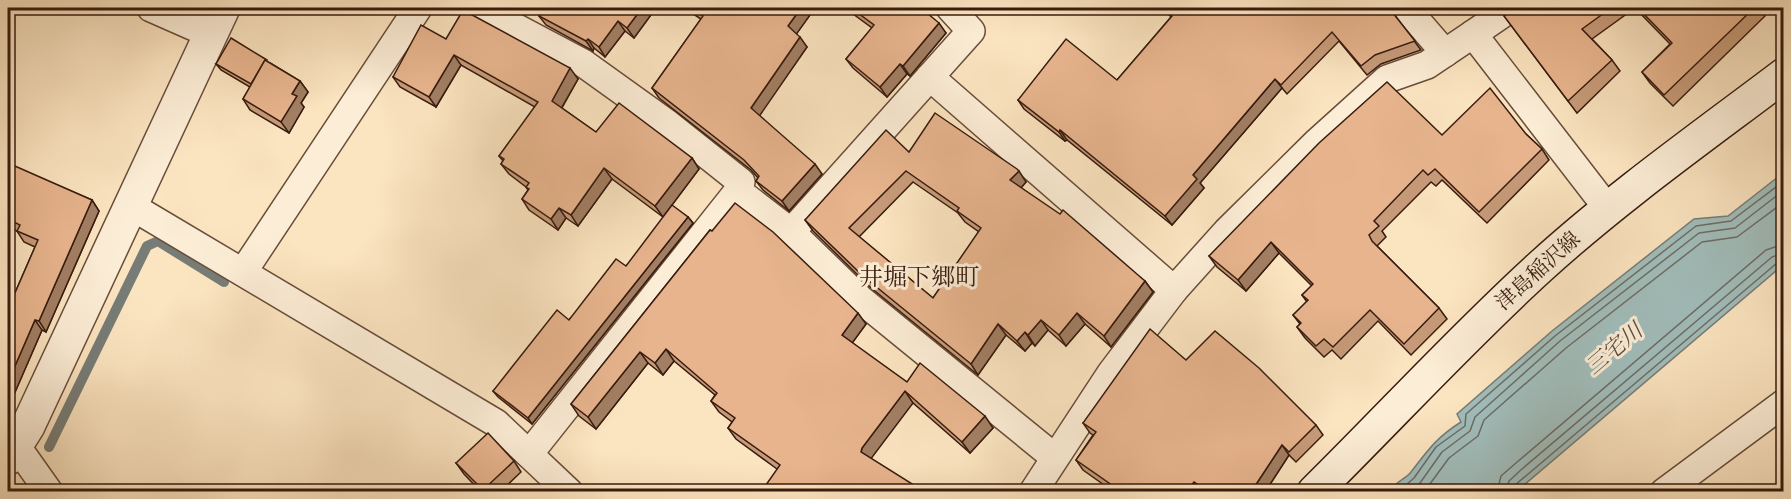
<svg xmlns="http://www.w3.org/2000/svg" width="1791" height="499" font-family="Cardo,'Noto Serif JP',serif">
<style>
.water{fill:#a1bdbb;stroke:#777c76;stroke-width:1.5}
.lines{fill:none;stroke-linecap:round;stroke-linejoin:round}
.shore{stroke:#6c6c64;stroke-width:1.5}
.stream{stroke:#777c76;stroke-width:10}
.minor-casing{stroke:#684d3a;stroke-width:30}
.tertiary-casing{stroke:#684d3a;stroke-width:36}
.secondary-casing{stroke:#371b0e;stroke-width:36}
.minor{stroke:#fcedd6;stroke-width:27}
.tertiary{stroke:#fcedd6;stroke-width:33}
.secondary{stroke:#fcedd6;stroke-width:33}
.wall{fill:#c79b79;stroke:#371b0e;stroke-width:1.5;fill-rule:evenodd}
.shaded-wall{fill:#a27e63;stroke:#371b0e;stroke-width:1.5}
.building{fill:#e7b48d;stroke:#371b0e;stroke-width:1.5;fill-rule:evenodd}
.labels{text-anchor:middle;dominant-baseline:central;stroke-width:6;stroke-linejoin:round;paint-order:stroke}
.street-label{font-size:21px;fill:#371b0e;stroke:#fcedd6}
.water-label{font-size:22px;font-style:italic;fill:#574c42;stroke:#fcedd6}
.quarter-label{font-size:24px;fill:#371b0e;stroke:#fcedd6}
</style>
<rect width="100%" height="100%" fill="#fbe4c0"/>
<filter id="stains"><feTurbulence type="fractalNoise" baseFrequency=".00333" numOctaves="4"/><feColorMatrix values="0 0 0 0 .2 0 0 0 0 .09 0 0 0 0 .02 0 0 0 .5 -.17"/></filter>
<radialGradient id="worn" r=".72"><stop offset=".6" stop-color="#630" stop-opacity="0"/><stop offset="1" stop-color="#630" stop-opacity=".3"/></radialGradient>
<path class="water" d="M1783 173V265L1517 491H1392C1395 481 1405 480 1411 472 1428 450 1437 437 1461 422L1457 414 1552 331 1694 219 1728 216Z"/>
<g class="lines">
<g class="shore">
<path d="M1398 492 1414 478 1436 447 1465 426 1466 414 1555 336 1696 226 1731 221 1784 181"/>
<path d="M1408 492 1420 483 1442 452 1470 431 1475 417 1560 341 1699 233 1735 228 1784 190"/>
<path d="M1424 492 1449 458 1478 436 1484 420 1566 348 1702 242 1737 237 1784 202"/>
<path d="M1497 492 1501 476 1516 463 1766 250 1784 244"/>
<path d="M1506 492 1509 481 1522 469 1772 257 1784 253"/>
<path d="M1513 492 1515 485 1527 475 1777 263 1784 261"/>
</g>
<path class="stream" d="M49 447 147 246 158 241 224 282"/>
<defs>
<g id="minor">
<path d="M151 8 210 34"/>
<path d="M479 8 583 63 668 124 741 182 738 191 791 232 860 299 1054 457"/>
<path d="M1406 8 1445 53"/>
<path d="M1473 34 1511 8"/>
<path d="M930 77 1174 290"/>
<path d="M131 206 496 423 569 492"/>
<path d="M791 232 971 31 950 8"/>
<path d="M243 272 418 8"/>
<path d="M8 434 49 492"/>
<path d="M529 454 738 191"/>
<path d="M1033 492 1111 373 1174 290 1227 231 1316 143 1387 79 1427 65 1473 34 1608 209"/>
<path d="M1664 492 1784 403"/>
</g>
<path id="tertiary" d="M8 458 28 426 223 8"/>
<path id="secondary" d="M1314 492C1390 417 1462 338 1540 267 1617 197 1702 137 1784 75"/>
</defs>
<use href="#minor" class="minor-casing"/>
<use href="#tertiary" class="tertiary-casing"/>
<use href="#secondary" class="secondary-casing"/>
<use href="#minor" class="minor"/>
<use href="#tertiary" class="tertiary"/>
<use href="#secondary" class="secondary"/>
</g>
<g class="wall">
<path d="M545 8H656L634 38 625 31 605 57 594 48 593 51 546 25 539 16Z"/>
<path d="M684 8H815L796 34 807 47 759 115 822 174 789 211 763 190 756 181 758 178 751 170 659 98 652 88 701 19Z"/>
<path d="M845 8H921L946 33 910 76 907 74 887 97 853 68 846 59 872 28Z"/>
<path d="M1163 8H1392L1391 10 1421 50 1381 64 1367 75 1339 41 1287 94 1282 88 1200 183 1204 188 1172 225 1067 140 1065 141 1024 109 1018 100 1117 80 1171 17Z"/>
<path d="M1515 8H1759L1765 16 1673 106 1650 83 1642 72 1670 44 1635 8 1592 39 1612 60 1620 71 1577 113 1504 16Z"/>
<path d="M446 39 578 79 562 108 596 132 692 158 699 169 663 217 612 179 578 226 566 218 558 230 529 210 522 199 528 190 526 187 509 174 501 164 503 161 499 156 535 107 461 65 436 107 400 87 393 77Z"/>
<path d="M270 63 300 81 308 92 301 103 304 107 289 133 250 110 243 99 250 87 221 70 216 64Z"/>
<path d="M1526 134 1542 149 1549 160 1487 223 1442 180 1436 186 1431 182 1382 231 1386 237 1377 246 1439 308 1447 319 1411 355 1378 321 1341 359 1332 350 1324 357 1305 338 1297 327 1300 324 1293 315 1307 302 1302 295 1312 286 1279 253 1246 291 1217 267 1209 256 1442 135Z"/>
<path d="M909 152 1026 182 1021 188 1145 281 1153 292 1111 347 1085 324 1066 346 1048 330 1035 346 1032 343 1025 351 1006 335 978 375 870 287 813 231 805 220ZM913 182 958 213 965 222 979 232 933 298 859 237Z"/>
<path d="M8 164 92 200 99 211 46 332 42 330 9 406 8 404V309L35 247 24 242 17 231 8 227Z"/>
<path d="M688 217 693 223 532 424 498 397 493 391 626 266Z"/>
<path d="M710 230 866 324 852 343 907 382 993 428 970 453 913 403 777 469 736 439 728 428 732 422 719 412 711 401 715 395 674 361 663 375 648 363 596 429 579 416 571 404Z"/>
<path d="M1186 360 1316 425 1323 435 1296 462 1289 455 1265 492H1114L1083 470 1076 460 1093 435 1090 433 1083 423Z"/>
<path d="M514 461 521 472 500 492H481L464 474 456 463Z"/>
</g>
<g class="shaded-wall">
<path d="M642 8H656L634 38 627 28Z"/>
<path d="M801 8H815L795 36 788 26Z"/>
<path d="M618 21 625 31 605 57 599 47Z"/>
<path d="M939 23 946 33 910 76 903 66Z"/>
<path d="M800 37 807 47 758 118 751 108Z"/>
<path d="M588 39 594 48 593 51 586 41Z"/>
<path d="M454 55 461 65 436 107 429 97Z"/>
<path d="M900 64 907 74 887 97 880 87Z"/>
<path d="M570 68 578 79 559 112 552 101Z"/>
<path d="M1275 79 1282 88 1200 183 1204 188 1172 225 1165 216 1193 175Z"/>
<path d="M300 81 308 92 301 103 304 107 289 133 281 122 292 94Z"/>
<path d="M1060 130 1067 140 1065 141 1059 132Z"/>
<path d="M692 158 699 169 663 217 655 206Z"/>
<path d="M815 164 822 174 789 211 782 201Z"/>
<path d="M604 168 612 179 578 226 571 215Z"/>
<path d="M1019 171 1026 182 1018 191 1010 180Z"/>
<path d="M92 200 99 211 46 332 39 321Z"/>
<path d="M559 208 566 218 558 230 551 219Z"/>
<path d="M688 217 693 223 532 424 528 418Z"/>
<path d="M1271 242 1279 253 1246 291 1238 280Z"/>
<path d="M1145 281 1153 292 1111 347 1104 336Z"/>
<path d="M858 313 866 324 850 346 842 335Z"/>
<path d="M1077 313 1085 324 1066 346 1059 335Z"/>
<path d="M35 320 42 330 9 406 8 404V382Z"/>
<path d="M1041 320 1048 330 1035 346 1028 335Z"/>
<path d="M998 324 1006 335 978 375 971 364Z"/>
<path d="M1025 332 1032 343 1025 351 1017 341Z"/>
<path d="M666 349 674 361 663 375 655 363Z"/>
<path d="M640 352 648 363 596 429 588 417Z"/>
<path d="M905 391 913 403 870 460 861 452 862 448Z"/>
<path d="M985 416 993 428 970 453 962 442Z"/>
<path d="M1282 445 1289 455 1265 492H1251Z"/>
<path d="M1194 482 1201 492H1186Z"/>
</g>
<g class="building">
<path d="M545 8H642L627 28 618 21 599 47 588 39 586 41 539 16Z"/>
<path d="M691 8H801L788 26 800 37 751 108 815 164 782 201 756 181 759 176 744 160 652 88 703 16Z"/>
<path d="M851 8H921L939 23 903 66 900 64 880 87 846 59 874 25Z"/>
<path d="M1164 8H1389L1415 41 1375 55 1361 66 1332 32 1281 85 1275 79 1193 175 1197 179 1165 216 1060 130 1059 132 1018 100 1066 39 1117 80 1172 16Z"/>
<path d="M1515 8H1611L1582 29 1612 60 1568 101 1504 16Z"/>
<path d="M1638 8H1754L1664 95 1642 72 1672 43Z"/>
<path d="M463 10 570 68 552 101 596 132 619 103 692 158 655 206 604 168 571 215 559 208 551 219 522 199 529 189 526 187 529 183 501 164 504 159 499 156 538 102 454 55 429 97 393 77 421 25 446 39Z"/>
<path d="M231 38 267 60 266 61 265 60 251 84 216 64Z"/>
<path d="M265 60 300 81 292 94 297 96 281 122 243 99Z"/>
<path d="M1387 82 1442 135 1490 88 1526 134 1542 149 1479 212 1435 169 1428 175 1423 170 1374 221 1379 226 1369 235 1372 241 1439 308 1404 344 1370 310 1333 347 1324 339 1316 346 1297 327 1301 323 1293 315 1308 300 1302 295 1313 284 1271 242 1238 280 1209 256 1319 143Z"/>
<path d="M935 113 1017 169 1019 171 1010 180 1060 214 1063 210 1145 281 1104 336 1077 313 1059 335 1041 320 1028 335 1025 332 1017 341 998 324 971 364 863 276 805 220 886 130 909 152ZM906 171 959 208 957 211 981 228 933 298 849 228Z"/>
<path d="M8 163 92 200 39 321 35 320 8 382V309L38 240 17 231 20 225 8 219Z"/>
<path d="M735 203 773 232 858 313 842 335 907 382 920 363 985 416 962 442 905 391 862 448 861 452 925 492H761L780 465 728 428 735 418 711 401 717 393 666 349 655 363 640 352 588 417 571 404 710 230 712 231Z"/>
<path d="M672 205 688 217 528 418 493 391 557 310 569 320 616 259 626 266Z"/>
<path d="M1150 329 1186 360 1215 331 1259 368 1316 425 1289 452 1282 445 1251 492H1209L1194 482 1186 492H1122L1076 460 1096 432 1083 423Z"/>
<path d="M488 433 514 461 483 490 456 463Z"/>
</g>
<g class="labels">
<g class="street-label">
<text transform="translate(1538 271) rotate(-42)">津島稲沢線</text>
</g>
<g class="water-label">
<text transform="translate(1614 349) rotate(-40)">三宅川</text>
</g>
<g class="quarter-label">
<text x="919" y="277">井堀下郷町</text>
</g>
</g>
<rect width="1791" height="499" fill="none" stroke="#fbe4c0" stroke-width="30"/>
<rect x="9" y="9" width="1773" height="481" fill="none" stroke="#371b0e" stroke-width="3"/>
<rect x="15" y="15" width="1761" height="469" fill="none" stroke="#371b0e" stroke-width="1.5"/>
<rect width="100%" height="100%" filter="url(#stains)"/>
<rect width="100%" height="100%" fill="url(#worn)"/>
</svg>
